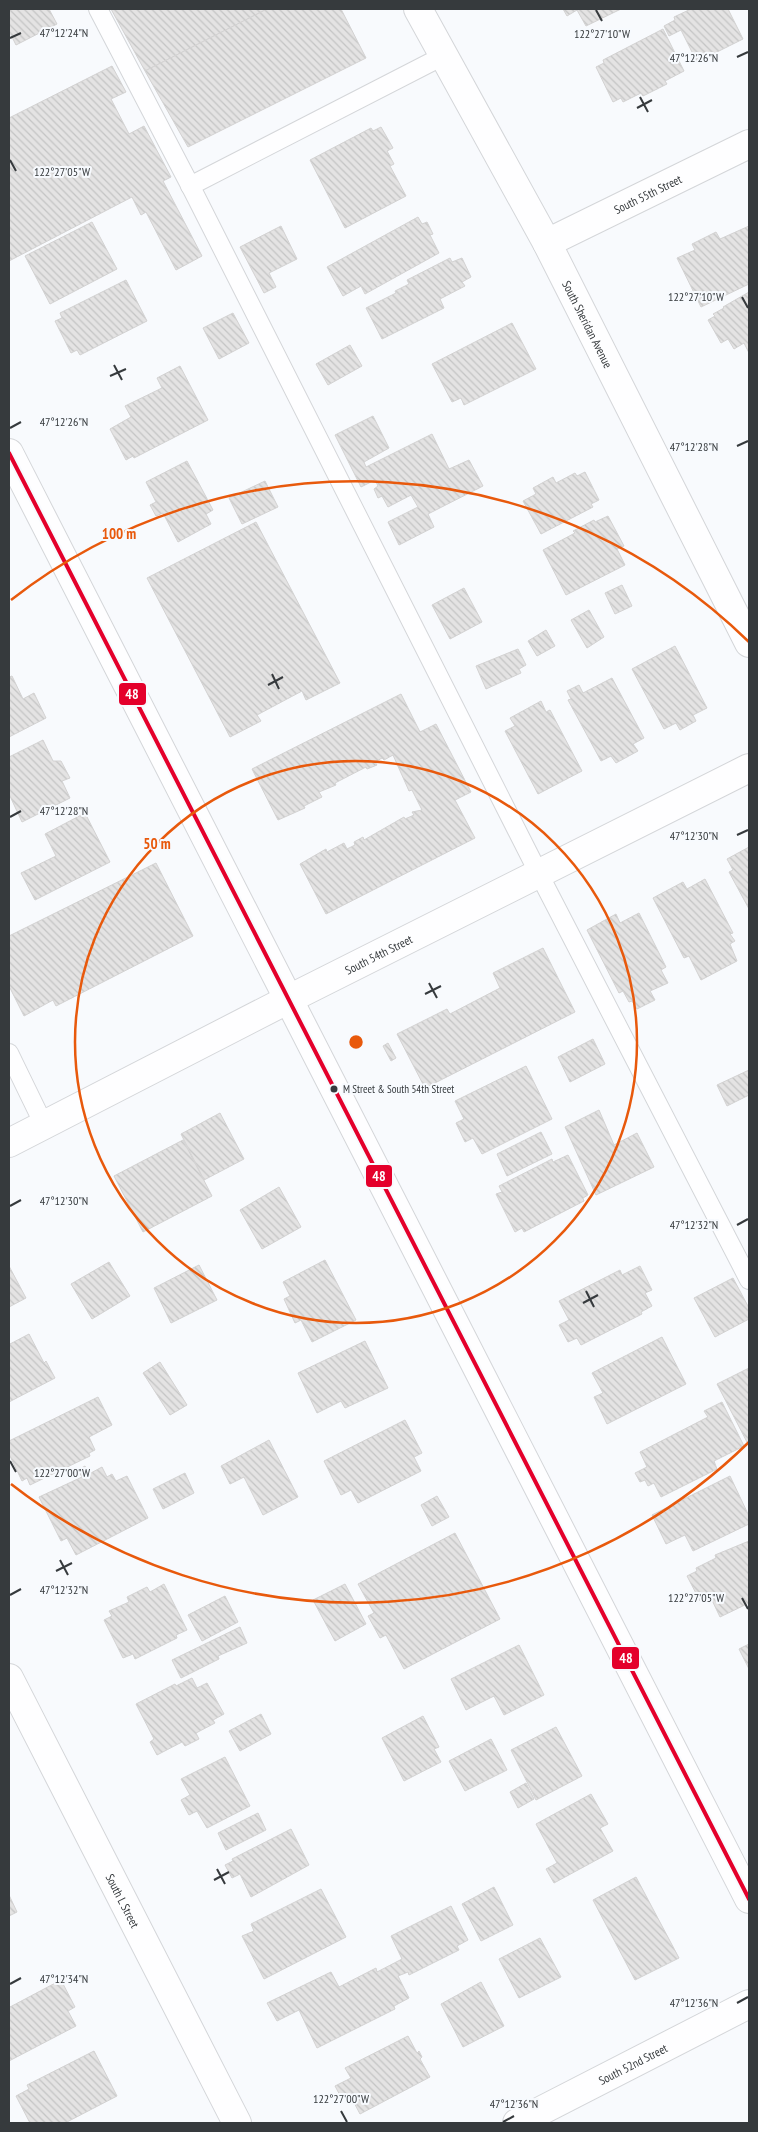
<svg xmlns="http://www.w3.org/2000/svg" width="758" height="2132" font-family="'PT Sans Narrow',sans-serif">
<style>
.building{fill:url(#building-back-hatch);stroke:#d3d2d2}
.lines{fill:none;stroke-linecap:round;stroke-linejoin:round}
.service-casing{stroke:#d4d6d9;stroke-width:20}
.minor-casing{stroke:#d4d6d9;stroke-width:30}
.tertiary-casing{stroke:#d4d6d9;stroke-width:30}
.service{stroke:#fefeff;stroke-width:18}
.minor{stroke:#fefeff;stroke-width:28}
.tertiary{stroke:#fefeff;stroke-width:28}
.bus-1-casing{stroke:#f7fafe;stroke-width:8}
.bus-1{stroke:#e4002b;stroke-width:4}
.ticks{fill:none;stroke:#363a3d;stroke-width:2}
.ring{fill:none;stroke:#e8590c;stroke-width:2.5}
.bus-dot{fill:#363a3d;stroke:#f7fafe;stroke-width:2}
.labels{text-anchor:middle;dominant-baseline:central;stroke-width:4;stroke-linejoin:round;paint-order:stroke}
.bus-label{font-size:11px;fill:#363a3d;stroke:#f7fafe;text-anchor:start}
.street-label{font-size:12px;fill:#363a3d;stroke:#f7fafe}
.ticks-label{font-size:12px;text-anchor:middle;fill:#363a3d;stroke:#f7fafe;stroke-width:4;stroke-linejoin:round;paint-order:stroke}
.centre{fill:#e8590c;stroke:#f7fafe;stroke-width:2.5}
.ring-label{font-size:15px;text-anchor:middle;font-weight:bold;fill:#e8590c;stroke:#f7fafe;stroke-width:4;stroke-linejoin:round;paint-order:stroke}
.line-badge{stroke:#f7fafe;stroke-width:2}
.badge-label{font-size:14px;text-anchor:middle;font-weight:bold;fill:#fff}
</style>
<defs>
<pattern id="building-back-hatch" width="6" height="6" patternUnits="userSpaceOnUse" patternTransform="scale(1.25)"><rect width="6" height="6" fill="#e4e3e3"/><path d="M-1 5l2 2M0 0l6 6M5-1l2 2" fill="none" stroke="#c4c4c4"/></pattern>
</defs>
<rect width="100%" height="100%" fill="#f8fafd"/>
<g class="building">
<path d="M9 9H49L57 24 16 45 9 31Z"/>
<path d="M111 9H267L145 71Z"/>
<path d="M267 9H341L366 58 188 147 145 71Z"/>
<path d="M563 9H621L586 26 577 10 567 16Z"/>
<path d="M691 9H728L743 39 697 62 681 30 669 36 664 26 675 20 674 17Z"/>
<path d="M663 29 684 71 665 81 667 84 643 96 641 93 623 102 621 98 613 102 596 67 604 63 603 60Z"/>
<path d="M112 66 126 92 111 99 129 134 144 126 171 177 163 181 202 256 176 270 146 212 141 215 132 197 9 261V118Z"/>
<path d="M381 127 393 148 387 151 394 164 390 166 406 196 345 228 310 160 371 128 373 131Z"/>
<path d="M418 217 422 224 427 222 433 234 430 235 439 253 365 294 361 286 343 296 327 267Z"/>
<path d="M92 222 117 269 50 304 25 256Z"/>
<path d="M281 226 297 259 269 273 276 287 264 293 240 247Z"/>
<path d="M749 226V284L701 307 677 258 695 250 692 244 716 232 720 239Z"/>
<path d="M450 258 452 262 462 258 471 277 462 282 465 286 440 299 444 308 382 339 366 308 396 293 395 291 409 284 407 280Z"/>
<path d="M126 280 147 321 80 355 77 350 71 353 55 321 62 318 60 313Z"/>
<path d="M749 292V353L744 343 734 349 728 339 721 343 708 320 715 316 713 314 724 308 723 307Z"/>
<path d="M233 313 249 343 219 359 203 328Z"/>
<path d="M512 323 536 369 464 405 461 398 452 402 432 364Z"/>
<path d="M350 345 362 366 328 385 316 364Z"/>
<path d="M180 366 208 420 134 458 133 456 126 460 110 429 131 417 125 406 162 388 157 378Z"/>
<path d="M373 416 389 448 364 462 366 467 432 434 449 469 469 460 483 486 428 514 434 527 399 545 388 522 418 507 411 495 388 507 382 496 378 498 374 489 378 486 375 480 361 487 335 435Z"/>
<path d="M187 461 213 510 206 514 211 524 178 542 163 513 156 516 150 505 156 502 146 482Z"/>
<path d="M585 472 599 500 591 504 593 507 541 534 523 501 536 494 533 488 553 477 556 483 575 473 577 476Z"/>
<path d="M265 481 278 507 242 524 229 498Z"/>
<path d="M608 516 624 546 617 549 625 565 566 595 543 550 575 533 573 531 594 520 595 522Z"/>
<path d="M256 522 340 683 306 700 302 691 257 715 261 721 230 737 147 578Z"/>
<path d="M622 585 632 606 615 614 605 593Z"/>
<path d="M464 588 482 622 450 639 432 605Z"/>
<path d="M589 610 604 637 587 648 571 620Z"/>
<path d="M546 630 555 646 537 656 528 641Z"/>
<path d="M675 646 707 708 693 715 696 721 680 730 676 723 664 729 632 669Z"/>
<path d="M518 649 526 665 519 669 521 673 486 689 476 666Z"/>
<path d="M12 676 23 699 34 693 46 718 9 737V677Z"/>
<path d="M612 678 644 738 633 744 638 751 616 763 611 756 601 761 568 700 571 699 567 691 579 685 583 693Z"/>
<path d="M401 694 420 732 436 724 471 792 455 800 475 838 326 914 300 864 326 849 327 852 344 843 347 849 355 845 354 842 363 837 364 840 404 817 405 819 414 815 412 812 422 810 412 790 409 791 393 755 384 760 382 758 375 762 377 765 367 769 366 767 335 783 336 785 319 792 322 797 304 806 305 808 278 820 252 769Z"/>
<path d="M541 701 546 712 550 710 582 771 538 794 505 731 515 726 510 718Z"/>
<path d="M43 740 53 761H61L70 778 62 781 70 798 22 822 9 794V757Z"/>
<path d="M85 813 110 862 35 900 21 873 56 856 45 834Z"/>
<path d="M749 847V909L729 872 733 870 727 859Z"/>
<path d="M156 863 193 936 56 1006 53 1000 24 1016 10 988 9 989V936Z"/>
<path d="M705 879 733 933 730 934 735 941 730 944 737 961 701 980 689 956 684 958 653 898 683 882 687 889Z"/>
<path d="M639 913 666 967 661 970 668 983 650 991 655 1000 637 1009 632 1001 629 1002 623 991 619 993 587 930 616 914 620 923Z"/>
<path d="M543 948 575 1012 425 1088 397 1034 447 1009 450 1014 500 988 493 973Z"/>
<path d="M593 1039 605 1064 570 1082 558 1057Z"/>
<path d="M388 1043 396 1058 391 1061 383 1046Z"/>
<path d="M526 1066 552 1119 482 1154 473 1138 465 1142 456 1123 464 1119 455 1101Z"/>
<path d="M749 1070V1095L727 1106 717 1085Z"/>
<path d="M599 1110 614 1145 637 1133 654 1167 596 1195 565 1127Z"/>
<path d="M220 1113 244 1159 204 1180 181 1134Z"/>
<path d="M541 1132 552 1154 507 1176 497 1154Z"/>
<path d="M183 1140 212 1196 143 1232 114 1176Z"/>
<path d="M568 1155 588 1195 583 1198 584 1201 524 1232 522 1228 515 1232 496 1194 502 1192 499 1186 552 1159 553 1162Z"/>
<path d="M279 1187 301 1227 262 1249 240 1210Z"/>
<path d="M325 1260 356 1320 312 1342 301 1320 295 1323 284 1299 290 1296 283 1282Z"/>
<path d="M109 1262 130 1296 92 1319 71 1284Z"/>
<path d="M199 1265 217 1300 171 1323 154 1288Z"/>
<path d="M9 1266 26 1298 9 1307Z"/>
<path d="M640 1266 652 1290 645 1293 652 1306 641 1312 642 1314 581 1345 577 1338 568 1342 559 1325 569 1320 559 1301 620 1270 622 1275Z"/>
<path d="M733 1278 749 1308V1319L715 1337 694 1298Z"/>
<path d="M29 1334 44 1363 46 1361 55 1378 9 1402V1342L10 1344Z"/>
<path d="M662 1337 686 1384 607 1424 594 1397 603 1393 592 1373Z"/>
<path d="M365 1341 388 1388 345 1408 341 1401 317 1413 298 1373Z"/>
<path d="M160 1362 187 1405 170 1415 143 1373Z"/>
<path d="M749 1368V1446L717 1384Z"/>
<path d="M98 1397 112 1425 89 1437 95 1450 89 1453 90 1456 30 1485 27 1478 22 1481 9 1454V1441Z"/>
<path d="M722 1402 744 1446 714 1461 717 1469 661 1497 654 1483 648 1486 645 1480 640 1482 635 1473 647 1467 640 1452 708 1417 704 1411Z"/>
<path d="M405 1420 422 1453 414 1457 421 1471 358 1503 351 1490 341 1495 324 1461Z"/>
<path d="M269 1440 298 1497 263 1515 244 1477 230 1484 221 1466Z"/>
<path d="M85 1466 89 1474 102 1467 107 1477 112 1474 116 1481 127 1476 148 1518 76 1555 67 1538 61 1541 39 1497 82 1477 78 1470Z"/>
<path d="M185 1473 194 1493 163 1509 153 1489Z"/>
<path d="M730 1476 749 1516V1524L693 1551 685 1535 666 1544 652 1515Z"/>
<path d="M437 1496 449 1517 432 1526 421 1505Z"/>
<path d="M455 1533 500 1619 404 1669 386 1635 380 1638 368 1616 374 1613 358 1584Z"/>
<path d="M749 1541V1603L720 1617 710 1596 700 1601 687 1576 697 1571 696 1568 716 1558 715 1555Z"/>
<path d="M164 1584 187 1630 176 1635 177 1638 135 1659 133 1654 123 1658 104 1620 112 1616 109 1611 129 1602 127 1597 147 1587 150 1592Z"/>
<path d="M345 1584 366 1624 335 1641 313 1600Z"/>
<path d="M225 1596 238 1622 202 1641 188 1615Z"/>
<path d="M240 1627 247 1643 218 1656 219 1659 181 1678 172 1660Z"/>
<path d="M749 1644V1669L739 1649Z"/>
<path d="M519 1645 544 1695 504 1715 494 1696 466 1710 451 1679Z"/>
<path d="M192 1678 197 1688 207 1683 224 1714 213 1720 215 1723 196 1733 199 1739 185 1746 182 1742 157 1755 150 1742 154 1739 136 1704 175 1684 176 1686Z"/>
<path d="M261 1714 271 1734 240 1751 229 1731Z"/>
<path d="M423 1716 439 1747 434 1749 441 1762 404 1781 382 1738Z"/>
<path d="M556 1727 582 1776 536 1800 511 1750Z"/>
<path d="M491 1739 507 1770 465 1791 449 1761Z"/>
<path d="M225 1757 250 1806 207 1828 197 1811 189 1815 181 1800 190 1795 181 1779Z"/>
<path d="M526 1783 534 1799 518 1808 510 1792Z"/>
<path d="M591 1794 608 1824 600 1828 613 1851 554 1883 546 1869 557 1863 536 1824Z"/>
<path d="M258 1813 266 1830 226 1850 218 1833Z"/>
<path d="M291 1829 309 1865 251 1897 240 1874 232 1878 225 1865 233 1861 232 1859Z"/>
<path d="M636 1877 679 1958 635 1980 593 1900Z"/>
<path d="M494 1887 513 1925 481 1941 462 1904Z"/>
<path d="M321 1889 346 1937 264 1979 242 1936 254 1931 251 1924Z"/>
<path d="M9 1895 17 1912 9 1916Z"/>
<path d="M451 1906 468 1940 457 1946 459 1950 409 1975 408 1972 398 1976 409 1998 394 2006 395 2009 317 2048 299 2010 277 2021 267 2003 331 1972 339 1987 376 1968 377 1972 402 1959 391 1936Z"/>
<path d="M540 1938 561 1977 519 1998 499 1959Z"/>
<path d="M61 1980 75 2007 68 2011 76 2026 9 2061V2004L10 2007Z"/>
<path d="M481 1982 504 2026 463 2047 441 2004Z"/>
<path d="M408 2036 417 2053 419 2051 422 2057 420 2059 430 2077 360 2114 350 2095 342 2099 335 2086 351 2078 345 2068Z"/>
<path d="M94 2051 117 2096 65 2123H30L16 2096 29 2089 27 2085Z"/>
</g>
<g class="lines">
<defs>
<g id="service">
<path d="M98 9 193 191 539 874 749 1280"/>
<path d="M190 186 443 56"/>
<path d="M9 1053 44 1125"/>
</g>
<g id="minor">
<path id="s1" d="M418 9 547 243 749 643"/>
<path id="s2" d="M547 243 749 144"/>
<path id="s3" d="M9 1143 289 999 749 768"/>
<path id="s4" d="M9 1678 237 2123"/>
<path id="s5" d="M517 2123 749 2004"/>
</g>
<path id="tertiary" d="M9 453 749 1899"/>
</defs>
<use href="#service" class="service-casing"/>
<use href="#minor" class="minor-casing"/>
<use href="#tertiary" class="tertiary-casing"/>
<use href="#service" class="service"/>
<use href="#minor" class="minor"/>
<use href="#tertiary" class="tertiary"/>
<defs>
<path id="bus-1" d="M9 453 749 1899"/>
</defs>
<use href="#bus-1" class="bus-1-casing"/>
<use href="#bus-1" class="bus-1"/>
</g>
<path class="ticks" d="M596 10 602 21M10 38 21 33M737 57 748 52M640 97 648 112M637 108 652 100M10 160 16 171M742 297 748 308M114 365 122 380M110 376 126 369M10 428 21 422M737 446 748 441M272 674 279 689M268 685 283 677M10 817 21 811M737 835 748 830M429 983 437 998M425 994 441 986M10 1206 21 1200M737 1225 748 1219M586 1291 594 1307M583 1303 598 1295M10 1461 16 1472M60 1560 68 1575M56 1571 72 1563M10 1595 21 1589M742 1598 748 1609M217 1869 225 1884M214 1880 229 1872M10 1984 21 1978M737 2003 748 1997M341 2111 347 2122M503 2122 514 2116"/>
<g class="ring">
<circle cx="356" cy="1042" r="281"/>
<path d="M749 1442A561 561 0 0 1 11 1484M11 600A561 561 0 0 1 749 642"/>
</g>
<circle class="bus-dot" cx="334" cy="1089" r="4.5"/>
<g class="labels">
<g class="bus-label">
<text x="343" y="1089">M Street &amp; South 54th Street</text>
</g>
<g class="street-label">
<text stroke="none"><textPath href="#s2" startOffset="112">South 55th Street</textPath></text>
<text stroke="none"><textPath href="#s1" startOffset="358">South Sheridan Avenue</textPath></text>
<text stroke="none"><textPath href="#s3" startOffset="415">South 54th Street</textPath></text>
<text stroke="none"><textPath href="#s4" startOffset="250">South L Street</textPath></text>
<text stroke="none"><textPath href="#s5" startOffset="130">South 52nd Street</textPath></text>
</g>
</g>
<g class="ticks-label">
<text x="64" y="37">47°12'24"N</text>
<text x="602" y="38">122°27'10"W</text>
<text x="694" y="62">47°12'26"N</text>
<text x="62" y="176">122°27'05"W</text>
<text x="696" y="301">122°27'10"W</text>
<text x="64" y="426">47°12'26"N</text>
<text x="694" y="451">47°12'28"N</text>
<text x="64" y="815">47°12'28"N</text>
<text x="694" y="840">47°12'30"N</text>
<text x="64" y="1205">47°12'30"N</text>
<text x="694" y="1229">47°12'32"N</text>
<text x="62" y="1477">122°27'00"W</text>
<text x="64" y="1594">47°12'32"N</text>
<text x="696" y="1602">122°27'05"W</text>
<text x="64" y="1983">47°12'34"N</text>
<text x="694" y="2007">47°12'36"N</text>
<text x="341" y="2103">122°27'00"W</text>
<text x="514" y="2108">47°12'36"N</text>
</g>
<circle cx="356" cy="1042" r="8" class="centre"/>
<g class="ring-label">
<text x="119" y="539">100 m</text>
<text x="157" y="849">50 m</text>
</g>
<g class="line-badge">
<rect x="118" y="682" width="29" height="24" rx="5" fill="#e4002b"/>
<rect x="365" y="1164" width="28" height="24" rx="5" fill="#e4002b"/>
<rect x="611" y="1646" width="29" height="24" rx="5" fill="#e4002b"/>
</g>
<g class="badge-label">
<text x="132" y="699">48</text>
<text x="379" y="1181">48</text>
<text x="626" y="1663">48</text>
</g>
<rect width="758" height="2132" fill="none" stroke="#363a3d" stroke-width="20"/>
</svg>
